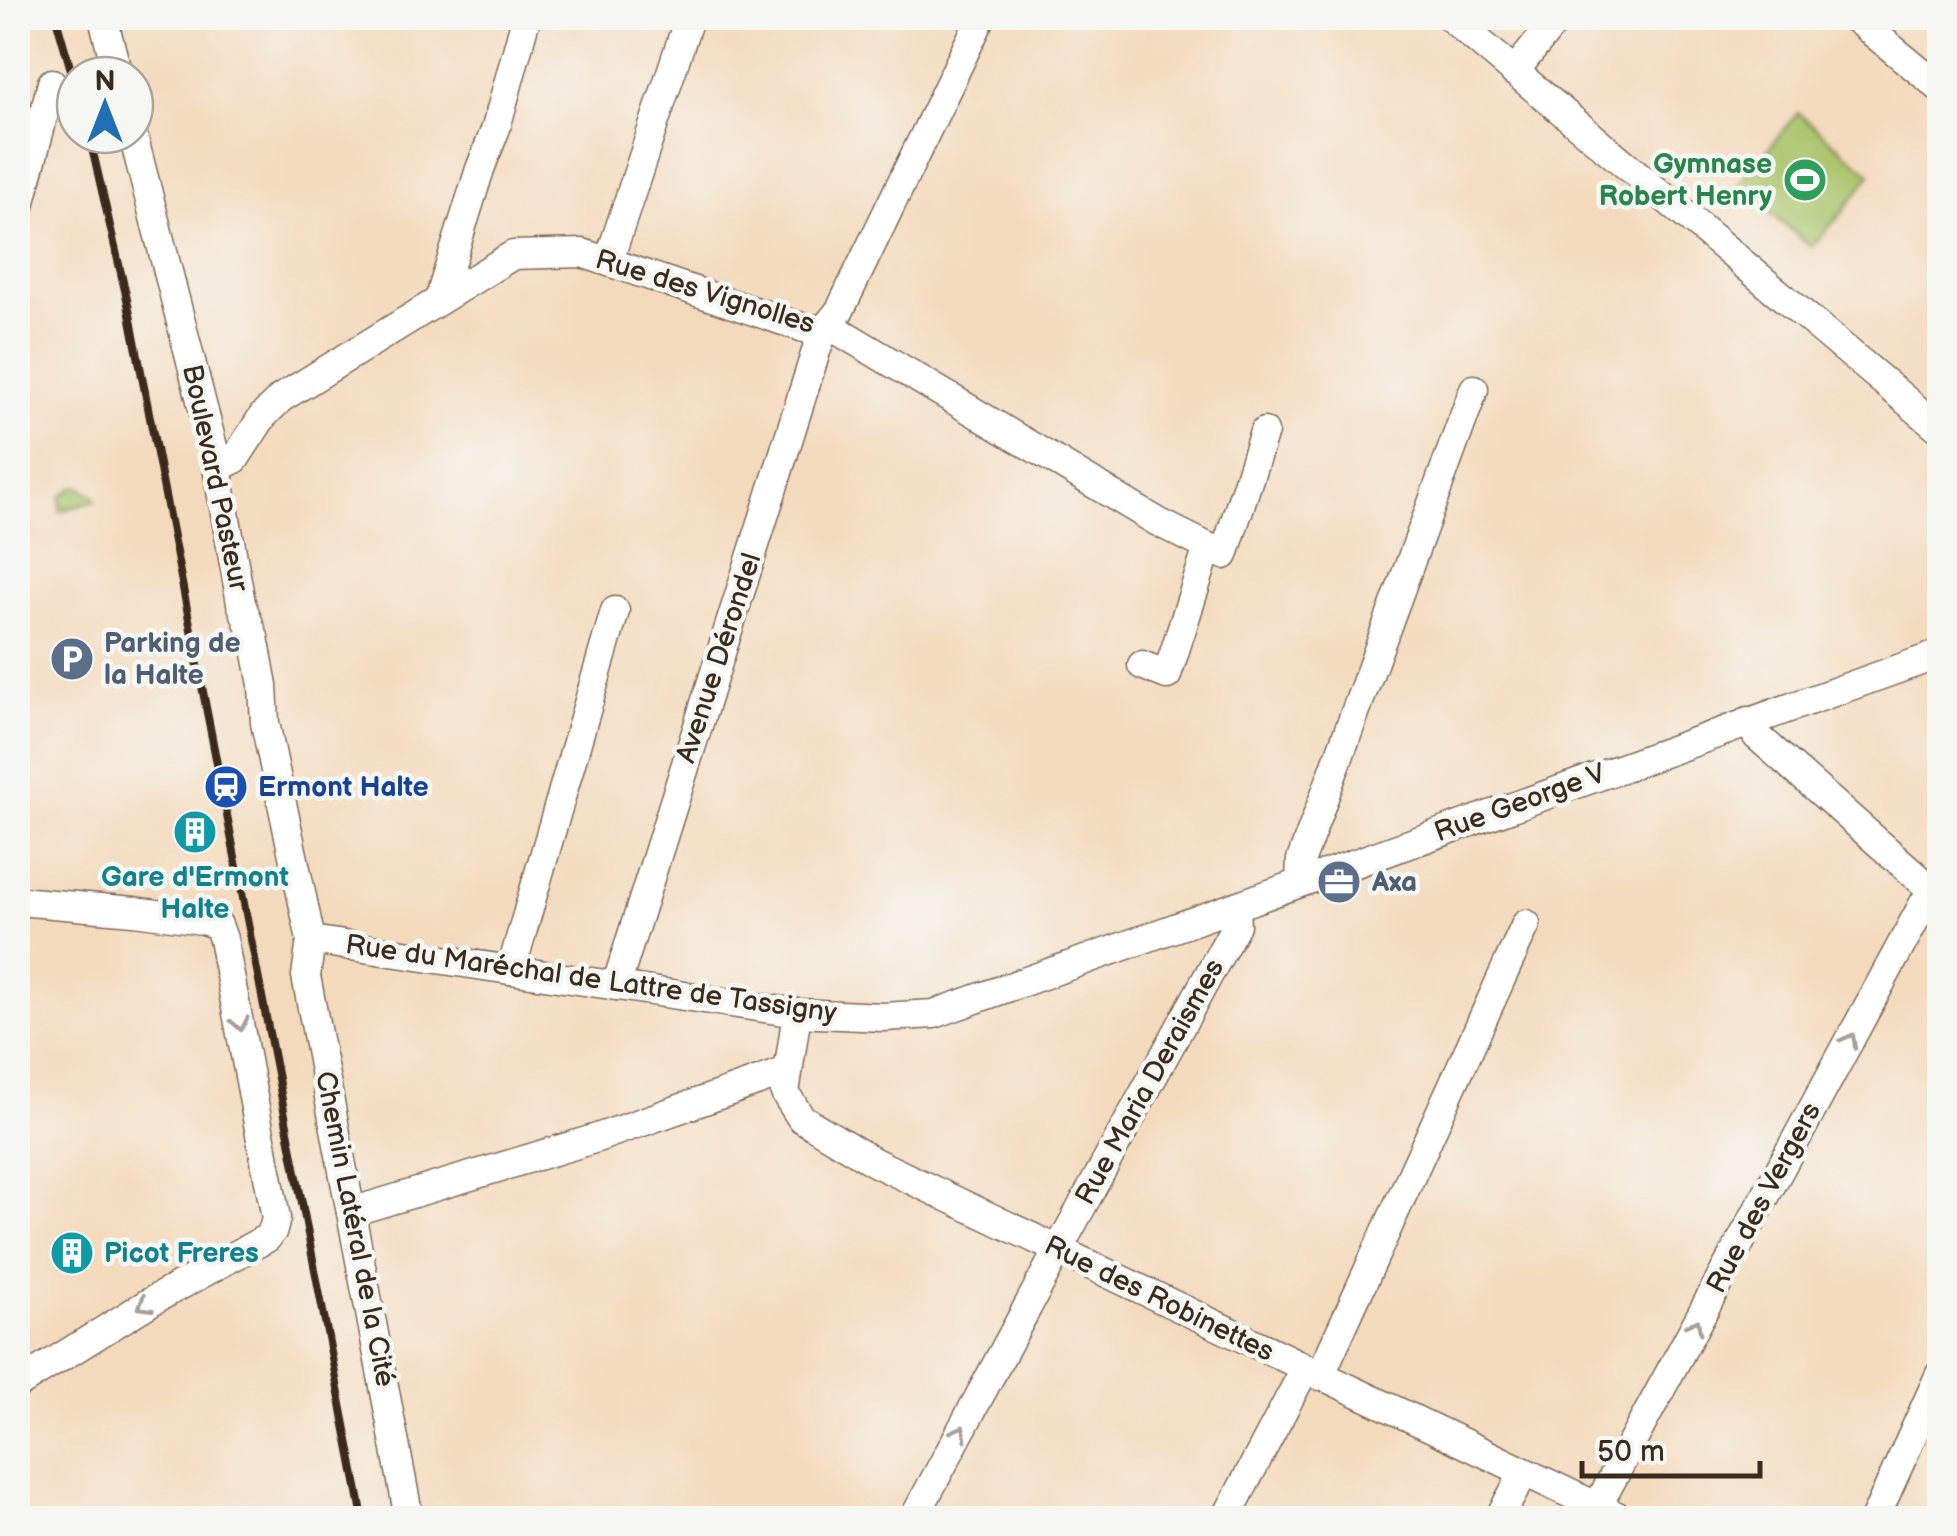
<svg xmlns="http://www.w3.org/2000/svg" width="1957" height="1536" font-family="'Balsamiq Sans',sans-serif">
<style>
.grass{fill:url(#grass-dots);stroke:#727845;stroke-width:2.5}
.pitch{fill:#aac56c;stroke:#727845;stroke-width:2.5}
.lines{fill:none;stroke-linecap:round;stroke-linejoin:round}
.minor-casing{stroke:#7c6856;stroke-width:31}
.minor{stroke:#fff;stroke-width:28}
.rail{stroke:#3b2a1e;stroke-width:8}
.oneway{stroke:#a79f9a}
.labels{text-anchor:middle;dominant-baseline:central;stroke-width:9;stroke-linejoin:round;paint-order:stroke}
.leisure-label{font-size:28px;font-weight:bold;fill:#27864d;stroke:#f6f6f2;text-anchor:end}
.street-label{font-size:28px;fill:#3b2a1e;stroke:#f6f6f2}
.service-label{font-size:28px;font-weight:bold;fill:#4e5e75;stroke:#f6f6f2;text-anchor:start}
.transit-label{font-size:28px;font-weight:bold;fill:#164399;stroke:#f6f6f2;text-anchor:start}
.culture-label{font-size:28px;font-weight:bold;fill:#0d838f;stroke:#f6f6f2}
</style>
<defs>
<pattern id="grass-dots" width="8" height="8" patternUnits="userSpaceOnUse" patternTransform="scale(2.5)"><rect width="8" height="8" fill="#aac56c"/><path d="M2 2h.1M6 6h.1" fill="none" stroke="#93a95d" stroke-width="1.8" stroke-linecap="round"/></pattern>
</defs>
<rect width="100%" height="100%" fill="#f6f6f2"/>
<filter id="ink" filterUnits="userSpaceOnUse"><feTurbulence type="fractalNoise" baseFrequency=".01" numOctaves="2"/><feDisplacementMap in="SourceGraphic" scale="20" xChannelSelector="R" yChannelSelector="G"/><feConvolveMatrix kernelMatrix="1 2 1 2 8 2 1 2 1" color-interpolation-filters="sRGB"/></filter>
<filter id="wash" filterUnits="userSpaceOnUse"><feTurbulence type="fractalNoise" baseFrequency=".0048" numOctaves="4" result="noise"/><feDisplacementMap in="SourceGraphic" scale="40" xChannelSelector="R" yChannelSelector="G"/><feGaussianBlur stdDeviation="2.25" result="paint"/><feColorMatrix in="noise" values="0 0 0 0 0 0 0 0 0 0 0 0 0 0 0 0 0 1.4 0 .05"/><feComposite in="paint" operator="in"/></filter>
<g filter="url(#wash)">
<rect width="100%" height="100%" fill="#f4dabd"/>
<path class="grass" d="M80 487 92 495 95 501 60 511 61 497 72 488Z"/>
<path class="pitch" d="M1798 113 1871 174 1843 212 1811 247 1738 186Z"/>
</g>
<g filter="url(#ink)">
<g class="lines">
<defs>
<g id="minor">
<path d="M103 18 118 75"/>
<path d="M1451 18 1940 429"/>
<path d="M1855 18 1940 88"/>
<path d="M1514 72 1558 18"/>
<path d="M133 135 214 451 241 603 254 637 263 685 265 723 311 940 306 976 409 1518"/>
<path d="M18 213 52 83"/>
<path d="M609 260 689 18"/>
<path d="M439 300 480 169 496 128 526 18"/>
<path d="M218 467 235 459 263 416 281 398 513 255 582 253 804 328 837 330 1158 522 1224 555 1264 432"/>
<path d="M1142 665 1167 675 1208 547"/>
<path d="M1748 721 1757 736 1940 897"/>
<path d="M1300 881 1301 860 1474 389"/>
<path d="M18 901 134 911 202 920 218 925 223 939 276 1218 273 1230 267 1238 150 1302 18 1384"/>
<path d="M311 940 797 1013 883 1017 934 1014 1940 654"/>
<path d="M511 970 615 611"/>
<path d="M616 986 818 345 824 330 840 310 981 18"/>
<path d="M797 1013 785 1093 801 1118 874 1162 1621 1518"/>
<path d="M351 1212 594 1139 787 1071"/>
<path d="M1320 1376 1526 924"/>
<path d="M1597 1507 1924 903 1933 891"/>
<path d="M914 1518 1058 1250 1236 925 1235 908"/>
<path d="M1226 1518 1305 1369"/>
<path d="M1499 1518 1524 1473"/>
<path d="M1875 1518 1940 1374"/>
</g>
</defs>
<use href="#minor" class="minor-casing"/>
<use href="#minor" class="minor"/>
<g class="rail">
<path d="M56 18 75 84"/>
<path d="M89 135 127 299 363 1518"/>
</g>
</g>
<defs><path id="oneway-chevron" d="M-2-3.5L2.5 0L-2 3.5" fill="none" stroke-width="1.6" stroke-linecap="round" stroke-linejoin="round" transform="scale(2.5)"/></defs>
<g class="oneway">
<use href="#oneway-chevron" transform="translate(240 1024) rotate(79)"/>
<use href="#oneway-chevron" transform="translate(1850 1040) rotate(-62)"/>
<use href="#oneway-chevron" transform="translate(144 1305) rotate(149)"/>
<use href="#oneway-chevron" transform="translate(1695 1326) rotate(-62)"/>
<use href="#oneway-chevron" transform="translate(960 1432) rotate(-62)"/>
</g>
</g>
<defs>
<symbol id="stadium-disc" viewBox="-11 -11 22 22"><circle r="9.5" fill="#2e9e5b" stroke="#f6f6f2"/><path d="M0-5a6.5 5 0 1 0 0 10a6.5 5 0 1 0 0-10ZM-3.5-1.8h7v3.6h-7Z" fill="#fff"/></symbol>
<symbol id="parking-disc" viewBox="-11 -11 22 22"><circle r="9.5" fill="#5c6f8a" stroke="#f6f6f2"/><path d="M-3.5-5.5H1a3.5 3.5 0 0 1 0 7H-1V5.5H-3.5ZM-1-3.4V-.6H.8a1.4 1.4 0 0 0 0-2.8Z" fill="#fff"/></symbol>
<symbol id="station-disc" viewBox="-11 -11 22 22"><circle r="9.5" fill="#1a4fb4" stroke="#f6f6f2"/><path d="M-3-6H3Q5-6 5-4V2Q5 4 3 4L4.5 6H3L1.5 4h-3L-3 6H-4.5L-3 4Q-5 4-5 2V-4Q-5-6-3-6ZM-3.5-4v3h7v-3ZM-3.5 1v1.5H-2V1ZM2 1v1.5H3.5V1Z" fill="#fff"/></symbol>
<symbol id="building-disc" viewBox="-11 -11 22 22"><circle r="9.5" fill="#0f9aa8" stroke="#f6f6f2"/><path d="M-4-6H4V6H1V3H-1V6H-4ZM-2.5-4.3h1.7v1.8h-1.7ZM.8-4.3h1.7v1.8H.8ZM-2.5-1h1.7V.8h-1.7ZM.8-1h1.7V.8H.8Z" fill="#fff"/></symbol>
<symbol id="office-disc" viewBox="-11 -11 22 22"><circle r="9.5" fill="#5c6f8a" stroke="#f6f6f2"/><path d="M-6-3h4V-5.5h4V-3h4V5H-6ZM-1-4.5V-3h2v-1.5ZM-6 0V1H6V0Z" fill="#fff"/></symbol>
</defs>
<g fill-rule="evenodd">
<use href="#stadium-disc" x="1780" y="155" width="50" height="50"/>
<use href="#parking-disc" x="47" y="634" width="50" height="50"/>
<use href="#station-disc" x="201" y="762" width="50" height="50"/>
<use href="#building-disc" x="170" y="807" width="50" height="50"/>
<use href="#office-disc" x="1314" y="857" width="50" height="50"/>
<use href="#building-disc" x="47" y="1228" width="50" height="50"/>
</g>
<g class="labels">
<g class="leisure-label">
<text x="1772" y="164">Gymnase<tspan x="1772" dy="32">Robert Henry</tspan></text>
</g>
<g class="street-label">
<text transform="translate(705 292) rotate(17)">Rue des Vignolles</text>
<text transform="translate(215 478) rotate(78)">Boulevard Pasteur</text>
<text transform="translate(719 658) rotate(-72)">Avenue Dérondel</text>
<text transform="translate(1520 803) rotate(-20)">Rue George V</text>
<text transform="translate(591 979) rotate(8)">Rue du Maréchal de Lattre de Tassigny</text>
<text transform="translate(1150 1082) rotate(-61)">Rue Maria Deraismes</text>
<text transform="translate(1764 1198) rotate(-62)">Rue des Vergers</text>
<text transform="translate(355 1229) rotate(79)">Chemin Latéral de la Cité</text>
<text transform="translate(1159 1299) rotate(26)">Rue des Robinettes</text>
</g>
<g class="service-label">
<text x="104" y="643">Parking de<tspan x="104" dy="32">la Halte</tspan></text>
<text x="1372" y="882">Axa</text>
</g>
<g class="transit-label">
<text x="258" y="787">Ermont Halte</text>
</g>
<g class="culture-label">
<text x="195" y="877">Gare d'Ermont<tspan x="195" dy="32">Halte</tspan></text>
<text x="104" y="1253" text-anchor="start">Picot Freres</text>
</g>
</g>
<rect width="1957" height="1536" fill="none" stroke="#f6f6f2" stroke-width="60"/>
<g transform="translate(105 105)"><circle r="48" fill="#f6f6f2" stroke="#aba49d" stroke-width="2.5"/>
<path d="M0-8L18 38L0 25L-18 38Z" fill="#1f6fb2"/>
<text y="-15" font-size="28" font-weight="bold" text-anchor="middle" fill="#3b2a1e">N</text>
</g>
<path d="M1582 1461v15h178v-15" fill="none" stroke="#3b2a1e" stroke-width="5"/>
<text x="1597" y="1461" font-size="30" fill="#3b2a1e" stroke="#f6f6f2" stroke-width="8" paint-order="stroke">50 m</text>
</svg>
